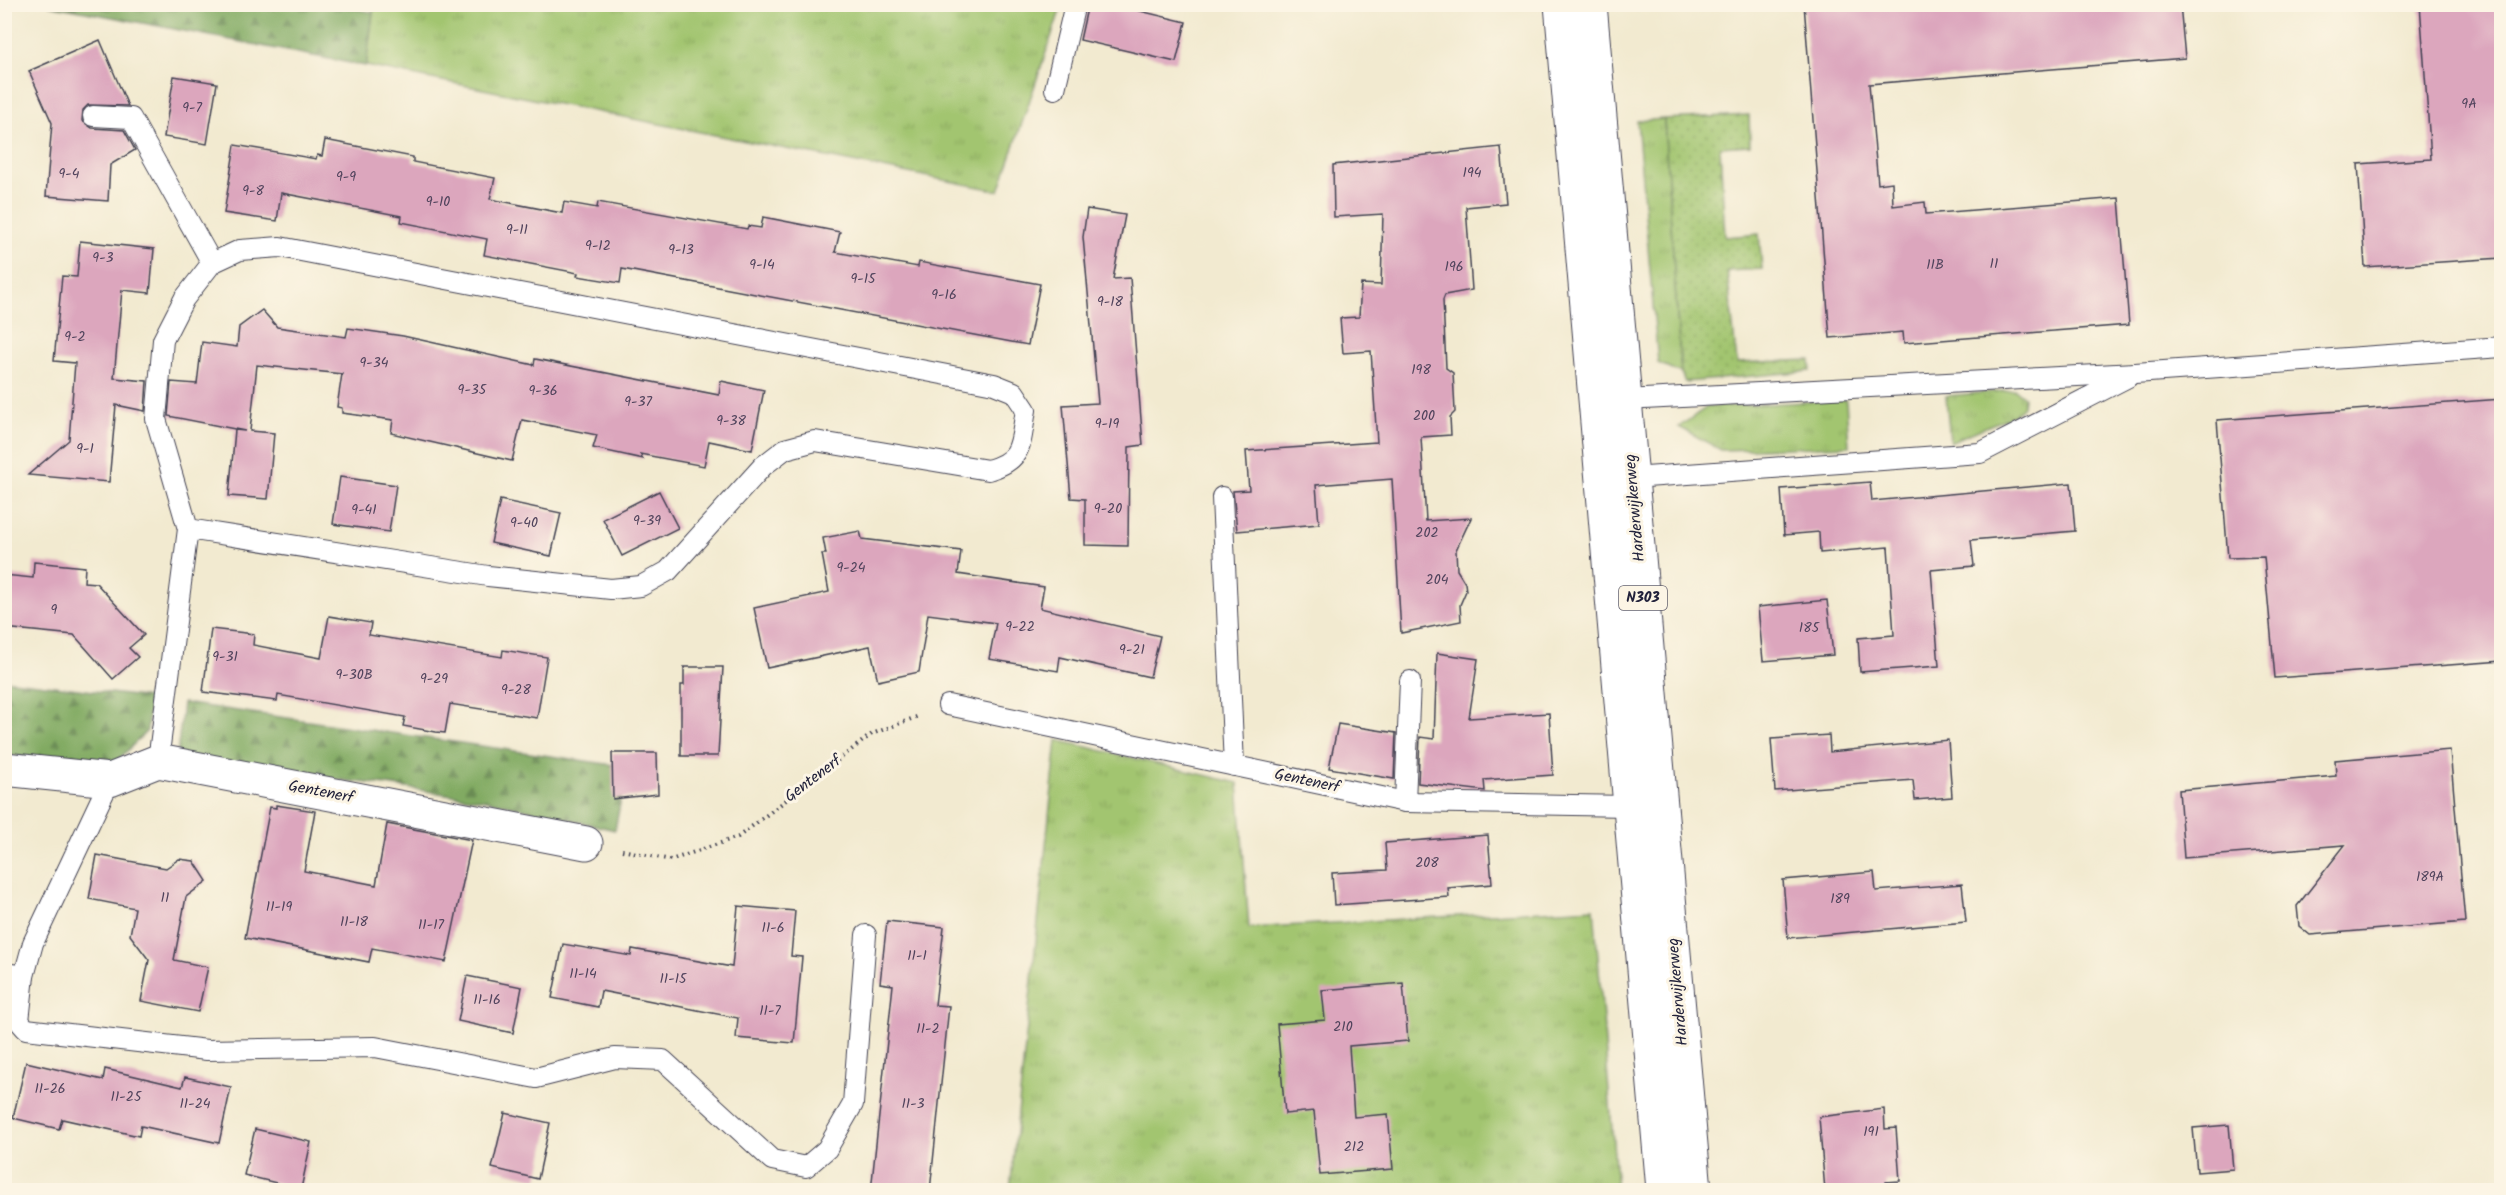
<svg xmlns="http://www.w3.org/2000/svg" width="2506" height="1195" font-family="Kalam,sans-serif">
<style>
.grass{fill:url(#grass-tufts);stroke:#627455;stroke-width:1.5}
.forest{fill:url(#forest-firs);stroke:#52664e;stroke-width:1.5}
.garden{fill:url(#garden-dots);stroke:#627455;stroke-width:1.5}
.building{fill:#dca6bd}
.lines{fill:none;stroke-linecap:round;stroke-linejoin:round}
.lane-casing{stroke:#414051;stroke-width:22}
.street-casing{stroke:#414051;stroke-width:35}
.primary-casing{stroke:#414051;stroke-width:35}
.path{stroke:#414051;stroke-width:4;stroke-dasharray:1.5 4.5;stroke-linecap:butt}
.lane{stroke:#fff;stroke-width:20}
.street{stroke:#fff;stroke-width:33}
.primary{stroke:#fff;stroke-width:33}
.labels{text-anchor:middle;dominant-baseline:central;stroke-width:6;stroke-linejoin:round;paint-order:stroke}
.number-label{font-size:14px;fill:#50435c}
.shield{fill:#fcf5e5;stroke:#63616e;stroke-width:1.5}
.shield-label{font-size:15px;font-weight:bold;fill:#22223b}
.street-label{font-size:16px;fill:#22223b;stroke:#fcf5e5}
</style>
<defs>
<pattern id="grass-tufts" width="24" height="20" patternUnits="userSpaceOnUse" patternTransform="scale(1.5)"><rect width="24" height="20" fill="#a2c56f"/><path d="M3 7l-1-3M5 7V3M7 7l1-3M15 17l-1-3M17 17v-4M19 17l1-3" fill="none" stroke="#8ba961"/></pattern>
<pattern id="forest-firs" width="22" height="20" patternUnits="userSpaceOnUse" patternTransform="scale(1.5)"><rect width="22" height="20" fill="#81aa62"/><path d="M5 1l3.5 6h-7zM16 11l3.5 6h-7z" fill="#698a52"/></pattern>
<pattern id="garden-dots" width="8" height="8" patternUnits="userSpaceOnUse" patternTransform="scale(1.5)"><rect width="8" height="8" fill="#a2c56f"/><path d="M2 2h.1M6 6h.1" fill="none" stroke="#8ba961" stroke-width="1.8" stroke-linecap="round"/></pattern>
</defs>
<rect width="100%" height="100%" fill="#fcf5e5"/>
<filter id="ink" filterUnits="userSpaceOnUse"><feTurbulence type="fractalNoise" baseFrequency=".0167" numOctaves="2"/><feDisplacementMap in="SourceGraphic" scale="12" xChannelSelector="R" yChannelSelector="G"/><feConvolveMatrix kernelMatrix="1 2 1 2 8 2 1 2 1" color-interpolation-filters="sRGB"/></filter>
<filter id="wash" filterUnits="userSpaceOnUse"><feTurbulence type="fractalNoise" baseFrequency=".008" numOctaves="4" result="noise"/><feDisplacementMap in="SourceGraphic" scale="24" xChannelSelector="R" yChannelSelector="G"/><feGaussianBlur stdDeviation="1.35" result="paint"/><feColorMatrix in="noise" values="0 0 0 0 0 0 0 0 0 0 0 0 0 0 0 0 0 1.4 0 .05"/><feComposite in="paint" operator="in"/></filter>
<g filter="url(#wash)">
<rect width="100%" height="100%" fill="#f2ead0"/>
<g class="grass">
<path d="M374 5V4L1062 5 999 191 366 66Z"/>
<path d="M1664 119 1681 373 1658 363 1637 121Z"/>
<path d="M2015 390 2024 397 2023 406 2014 415 1950 442 1946 396Z"/>
<path d="M1846 400 1849 446 1721 450 1679 427 1707 407Z"/>
<path d="M1057 740 1238 783 1249 928 1594 908 1617 1190H1010Z"/>
</g>
<g class="forest">
<path d="M334 5 373 12 366 66 49 5Z"/>
<path d="M5 680 150 698 147 731 111 767 5 755Z"/>
<path d="M183 703 627 767 615 830 491 801 387 785 176 763Z"/>
</g>
<path class="garden" d="M1749 115 1750 145 1720 147 1725 237 1759 234 1762 269 1727 271 1737 363 1810 360 1811 371 1685 382 1681 373 1664 119Z"/>
<g id="blocks">
<g class="building">
<path d="M1088 4H1111L1186 22 1176 62 1080 40Z"/>
<path d="M1804 4H2180L2185 58 1869 84 1878 184 1892 182 1893 206 1925 202 1926 214 2119 198 2129 325 1904 343 1903 332 1830 338Z"/>
<path d="M2420 4H2502V258L2365 267 2358 164 2431 159Z"/>
<path d="M100 40 128 106 88 105 83 110 82 121 92 128 124 130 135 150 110 165 108 201 46 196 52 123 29 71Z"/>
<path d="M174 76 217 83 207 144 164 137Z"/>
<path d="M325 140 413 157V162L495 178 490 199 562 213 564 202 597 208 598 202 747 229 748 226 761 228 763 217 840 232 835 252 918 267 919 262 1040 284 1028 345 622 269 620 283 577 276 578 273 484 255 487 239 401 222 402 216 281 193 277 221 224 213 235 145 316 159 317 155 322 156Z"/>
<path d="M1501 147 1506 203 1466 207 1472 290 1445 295 1443 300 1446 368 1453 373 1454 392 1455 412 1450 417 1451 435 1421 437 1426 521 1471 518 1456 550 1457 570 1465 583 1466 591 1460 605 1461 621 1401 633 1392 479 1316 485 1319 524 1237 531 1233 491 1249 490 1246 451 1377 442 1371 351 1343 353 1340 318 1359 317 1361 284 1381 285 1383 214 1334 217 1333 165Z"/>
<path d="M1087 209 1125 215 1113 279 1130 278 1143 445 1129 447 1128 546 1085 545V499L1071 498 1063 405 1098 403 1083 237Z"/>
<path d="M80 241 154 249 150 293 122 290 114 378 147 381 145 411 116 405 109 482 28 475 69 440 75 363 54 361 62 276 77 277Z"/>
<path d="M262 310 277 327 346 337 348 328 403 336 534 365 535 359 719 395 721 381 764 390 752 450 709 441 704 466 640 454 643 459 593 448 597 435 522 420 512 461 391 433 393 420 342 413V408L337 407 342 374 257 365 250 431 274 433 268 499 229 496 235 430 245 431 168 416 171 382 197 384 202 342 237 347 239 327Z"/>
<path d="M2502 399V661L2275 678 2264 557 2228 558 2217 420Z"/>
<path d="M340 477 396 485 389 532 333 524Z"/>
<path d="M1870 482 1872 501 2071 483 2075 531 1971 540 1974 566 1931 570 1939 666 1860 672 1858 638 1894 635 1888 547 1820 553 1819 532 1784 535 1781 489Z"/>
<path d="M659 491 678 528 622 556 603 519Z"/>
<path d="M500 500 561 513 551 556 491 543Z"/>
<path d="M860 531 862 539 961 551 958 574 1044 587 1040 608 1160 636 1150 677 1060 657 1058 671 989 659 996 623 928 614 919 672 878 681 870 646 767 668 754 608 829 592 822 554H826L823 538Z"/>
<path d="M34 562 85 567 84 582 96 583 144 635 129 648 138 657 113 679 74 635 4 628V575L33 578Z"/>
<path d="M1827 600 1833 655 1763 661 1758 607Z"/>
<path d="M329 616 371 623 369 635 502 657 503 650 547 657 537 718 450 704 445 733 436 732 403 726 405 717 278 695 277 701 203 692 211 629 254 634 253 645 321 658Z"/>
<path d="M1437 653 1478 659 1469 718 1549 713 1553 775 1484 780 1485 791 1418 783 1420 737 1434 739Z"/>
<path d="M684 667H723L718 756H681V685H684Z"/>
<path d="M1338 724 1396 733 1394 779 1329 768Z"/>
<path d="M1829 735 1830 752 1948 740 1952 797 1915 800 1913 780 1775 791 1771 739Z"/>
<path d="M2450 750 2465 922 2310 935 2299 926 2297 906 2345 845 2184 858 2179 790 2336 776 2335 760Z"/>
<path d="M612 753H657L658 794 613 799Z"/>
<path d="M276 805 315 811 304 871 376 885 387 824 472 840 446 962 372 948 369 962 245 938 270 807 276 808Z"/>
<path d="M1488 835 1492 884 1448 888 1449 897 1334 905 1332 873 1387 870 1385 843Z"/>
<path d="M97 855 166 868 179 859 194 861 207 881 186 897 174 960 208 967 198 1012 141 1001 149 960 130 935 135 908 89 899Z"/>
<path d="M1874 872 1876 891 1962 884 1966 922 1788 938 1783 880Z"/>
<path d="M738 906 795 911 791 956 802 957 794 1043 736 1038 738 1018 601 991 598 1007 552 998 563 944 631 956 632 949 732 967Z"/>
<path d="M887 921 944 927 935 1005 949 1006 930 1191H871L893 985 880 983Z"/>
<path d="M467 976 522 987 513 1033 458 1021Z"/>
<path d="M1403 983 1408 1041 1349 1046 1354 1117 1388 1114 1393 1169 1320 1175 1314 1111 1285 1114 1277 1024 1325 1020 1322 990Z"/>
<path d="M26 1062 103 1080 105 1069 182 1087 185 1077 231 1087 219 1143 141 1126 139 1136 62 1119 59 1129 13 1118Z"/>
<path d="M1884 1109 1885 1129 1896 1128 1900 1181 1886 1182 1887 1191H1825L1819 1117Z"/>
<path d="M505 1113 550 1123 538 1179 492 1168Z"/>
<path d="M2229 1125 2233 1169 2197 1172 2193 1128Z"/>
<path d="M255 1129 311 1142 301 1189 244 1175Z"/>
</g>
</g>
</g>
<g filter="url(#ink)">
<use href="#blocks" fill-opacity="0" stroke="#414051" stroke-width="1.5"/>
<g class="lines">
<defs>
<g id="lane">
<path d="M1055 89 1075 4"/>
<path d="M93 116 131 118 212 263"/>
<path d="M1625 400 2135 373 2502 347"/>
<path d="M1632 478 1980 453 2128 377"/>
<path d="M1222 497 1234 766"/>
<path d="M948 705 1405 802 1629 806"/>
<path d="M158 761 188 529 156 419 163 340 184 299 212 263 240 250 280 247 994 384 1014 392 1026 410C1020 443 1024 460 988 470L815 441 785 449 763 466 668 571 641 586 611 589 488 576 188 529"/>
<path d="M110 780 33 943 24 976 19 1021 26 1029 207 1050 375 1047 536 1078 615 1058 663 1060 772 1160 806 1167 827 1149 853 1104 866 935"/>
<path d="M1405 802 1410 681"/>
<path d="M4 973 24 976"/>
</g>
<path id="street" d="M4 769 110 780 158 761 586 843"/>
<g id="primary">
<path d="M1561 4 1663 1190"/>
<path d="M1590 4 1695 1190"/>
</g>
</defs>
<use href="#lane" class="lane-casing"/>
<use href="#street" class="street-casing"/>
<use href="#primary" class="primary-casing"/>
<path class="path" d="M622 850 671 860 738 837 872 734 919 716"/>
<use href="#lane" class="lane"/>
<use href="#street" class="street"/>
<use href="#primary" class="primary"/>
</g>
</g>
<g class="labels">
<g class="number-label">
<text x="2469" y="104">9A</text>
<text x="192" y="108">9-7</text>
<text x="1472" y="173">194</text>
<text x="69" y="174">9-4</text>
<text x="346" y="177">9-9</text>
<text x="253" y="191">9-8</text>
<text x="438" y="202">9-10</text>
<text x="517" y="230">9-11</text>
<text x="598" y="246">9-12</text>
<text x="681" y="250">9-13</text>
<text x="103" y="258">9-3</text>
<text x="1994" y="264">11</text>
<text x="762" y="265">9-14</text>
<text x="1935" y="265">11B</text>
<text x="1454" y="267">196</text>
<text x="863" y="279">9-15</text>
<text x="944" y="295">9-16</text>
<text x="1110" y="302">9-18</text>
<text x="75" y="337">9-2</text>
<text x="374" y="363">9-34</text>
<text x="1421" y="370">198</text>
<text x="472" y="390">9-35</text>
<text x="543" y="391">9-36</text>
<text x="638" y="402">9-37</text>
<text x="1424" y="416">200</text>
<text x="731" y="421">9-38</text>
<text x="1107" y="424">9-19</text>
<text x="85" y="449">9-1</text>
<text x="1108" y="509">9-20</text>
<text x="364" y="510">9-41</text>
<text x="647" y="521">9-39</text>
<text x="524" y="523">9-40</text>
<text x="1427" y="533">202</text>
<text x="851" y="568">9-24</text>
<text x="1437" y="580">204</text>
<text x="54" y="610">9</text>
<text x="1020" y="627">9-22</text>
<text x="1809" y="628">185</text>
<text x="1132" y="650">9-21</text>
<text x="225" y="657">9-31</text>
<text x="354" y="675">9-30B</text>
<text x="434" y="679">9-29</text>
<text x="516" y="690">9-28</text>
<text x="1427" y="863">208</text>
<text x="2430" y="877">189A</text>
<text x="165" y="898">11</text>
<text x="1840" y="899">189</text>
<text x="279" y="907">11-19</text>
<text x="354" y="922">11-18</text>
<text x="431" y="925">11-17</text>
<text x="773" y="928">11-6</text>
<text x="917" y="956">11-1</text>
<text x="583" y="974">11-14</text>
<text x="673" y="979">11-15</text>
<text x="487" y="1000">11-16</text>
<text x="770" y="1011">11-7</text>
<text x="1343" y="1027">210</text>
<text x="928" y="1029">11-2</text>
<text x="50" y="1089">11-26</text>
<text x="126" y="1097">11-25</text>
<text x="195" y="1104">11-24</text>
<text x="913" y="1104">11-3</text>
<text x="1871" y="1132">191</text>
<text x="1354" y="1147">212</text>
</g>
<rect class="shield" x="1619" y="586" width="48" height="24" rx="4.5"/>
<g class="shield-label">
<text x="1643" y="598">N303</text>
</g>
<g class="street-label">
<text transform="translate(1635 508) rotate(-95)">Harderwijkerweg</text>
<text transform="translate(813 779) rotate(-37)">Gentenerf</text>
<text transform="translate(1307 781) rotate(12)">Gentenerf</text>
<text transform="translate(321 792) rotate(11)">Gentenerf</text>
<text transform="translate(1678 992) rotate(-95)">Harderwijkerweg</text>
</g>
</g>
<rect width="2506" height="1195" fill="none" stroke="#fcf5e5" stroke-width="24"/>
</svg>
